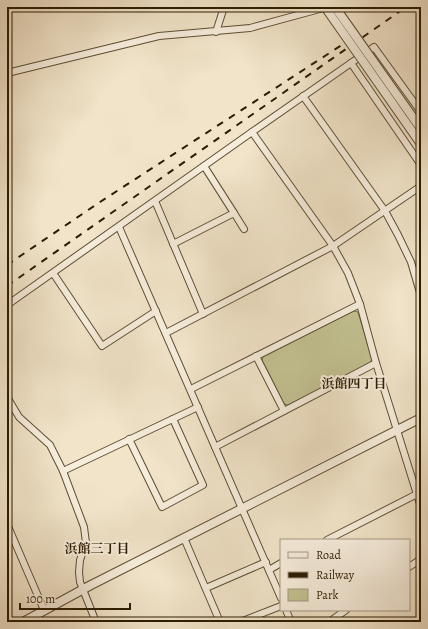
<svg xmlns="http://www.w3.org/2000/svg" width="428" height="629" font-family="Alegreya,'Noto Serif JP',serif">
<style>
.green{fill:#c2c191;stroke:#776e4a}
.lines{fill:none;stroke-linecap:round;stroke-linejoin:round}
.minor-casing{stroke:#5d4e34;stroke-width:8}
.tertiary-casing{stroke:#5d4e34;stroke-width:10}
.minor{stroke:#f6eddc;stroke-width:6}
.tertiary{stroke:#f6eddc;stroke-width:8}
.rail{stroke:#2c1c03;stroke-width:2;stroke-dasharray:7 7;stroke-linecap:butt}
.tertiary-bridge-casing{stroke:#5d4e34;stroke-width:10;stroke-linecap:butt}
.tertiary-bridge{stroke:#f6eddc;stroke-width:8}
.labels{text-anchor:middle;dominant-baseline:central;stroke-width:4;stroke-linejoin:round;paint-order:stroke}
.neighbourhood-label{font-size:13px;font-weight:bold;fill:#2c1c03;stroke:#f6eddc}
</style>
<rect width="100%" height="100%" fill="#f1e4c9"/>
<filter id="stains"><feTurbulence type="fractalNoise" baseFrequency=".005" numOctaves="4"/><feColorMatrix values="0 0 0 0 .2 0 0 0 0 .09 0 0 0 0 .02 0 0 0 .5 -.17"/></filter>
<radialGradient id="worn" r=".72"><stop offset=".6" stop-color="#630" stop-opacity="0"/><stop offset="1" stop-color="#630" stop-opacity=".3"/></radialGradient>
<path class="green" d="M354 311 358 312 372 359 370 363 288 405 284 404 262 360 263 357Z"/>
<g class="lines">
<defs>
<g id="minor">
<path d="M216 32 224 7"/>
<path d="M351 63 421 165"/>
<path d="M7 73 159 36 250 28 327 7"/>
<path d="M303 96 385 211 398 235 411 262 421 296"/>
<path d="M252 132 333 246 348 273 360 304 376 363 421 507"/>
<path d="M155 201 203 314"/>
<path d="M234 213 244 229"/>
<path d="M119 227 281 598"/>
<path d="M173 244 234 213 204 166"/>
<path d="M53 273 102 346 156 311"/>
<path d="M7 305 252 132 374 47 421 112"/>
<path d="M166 333 333 246 421 186"/>
<path d="M256 356 284 411"/>
<path d="M191 389 360 304"/>
<path d="M7 397 19 417 50 445 63 471 84 527 86 543 80 560 79 572 80 582 96 622"/>
<path d="M129 439 162 507 203 485 173 419"/>
<path d="M215 447 376 363"/>
<path d="M63 471 198 407"/>
<path d="M7 524 44 610"/>
<path d="M184 538 220 622"/>
<path d="M327 540 421 492"/>
<path d="M409 567 421 559"/>
<path d="M269 570 281 563"/>
<path d="M206 588 266 562"/>
<path d="M286 610 291 622"/>
<path d="M240 622 281 606"/>
<path d="M329 622 346 610"/>
</g>
<path id="tertiary" d="M23 622 91 585 421 418"/>
</defs>
<use href="#minor" class="minor-casing"/>
<use href="#tertiary" class="tertiary-casing"/>
<use href="#minor" class="minor"/>
<use href="#tertiary" class="tertiary"/>
<g class="rail">
<path d="M7 265 100 202 351 39"/>
<path d="M7 286 406 7"/>
</g>
<defs>
<g id="tertiary-bridge">
<path d="M325 7 421 144"/>
<path d="M335 7 421 129"/>
</g>
</defs>
<use href="#tertiary-bridge" class="tertiary-bridge-casing"/>
<use href="#tertiary-bridge" class="tertiary-bridge"/>
</g>
<g class="labels">
<g class="neighbourhood-label">
<text x="354" y="383">浜館四丁目</text>
<text x="97" y="548">浜館三丁目</text>
</g>
</g>
<rect width="428" height="629" fill="none" stroke="#f1e4c9" stroke-width="24"/>
<rect x="8" y="8" width="412" height="613" fill="none" stroke="#2c1c03" stroke-width="2"/>
<rect x="12" y="12" width="404" height="605" fill="none" stroke="#2c1c03"/>
<rect x="280" y="539" width="130" height="72" fill="#f6eddc" stroke="#a59985"/>
<rect x="288" y="552" width="20" height="6" fill="#f6eddc" stroke="#a59985"/>
<text x="316" y="559" font-size="12" fill="#2c1c03">Road</text>
<rect x="288" y="572" width="20" height="6" fill="#2c1c03" stroke="#a59985"/>
<text x="316" y="579" font-size="12" fill="#2c1c03">Railway</text>
<rect x="288" y="589" width="20" height="12" fill="#c2c191" stroke="#a59985"/>
<text x="316" y="599" font-size="12" fill="#2c1c03">Park</text>
<path d="M20 603v6h110v-6" fill="none" stroke="#2c1c03" stroke-width="2"/>
<text x="26" y="603" font-size="12" fill="#2c1c03" stroke="#f6eddc" stroke-width="3" paint-order="stroke">100 m</text>
<rect width="100%" height="100%" filter="url(#stains)"/>
<rect width="100%" height="100%" fill="url(#worn)"/>
</svg>
